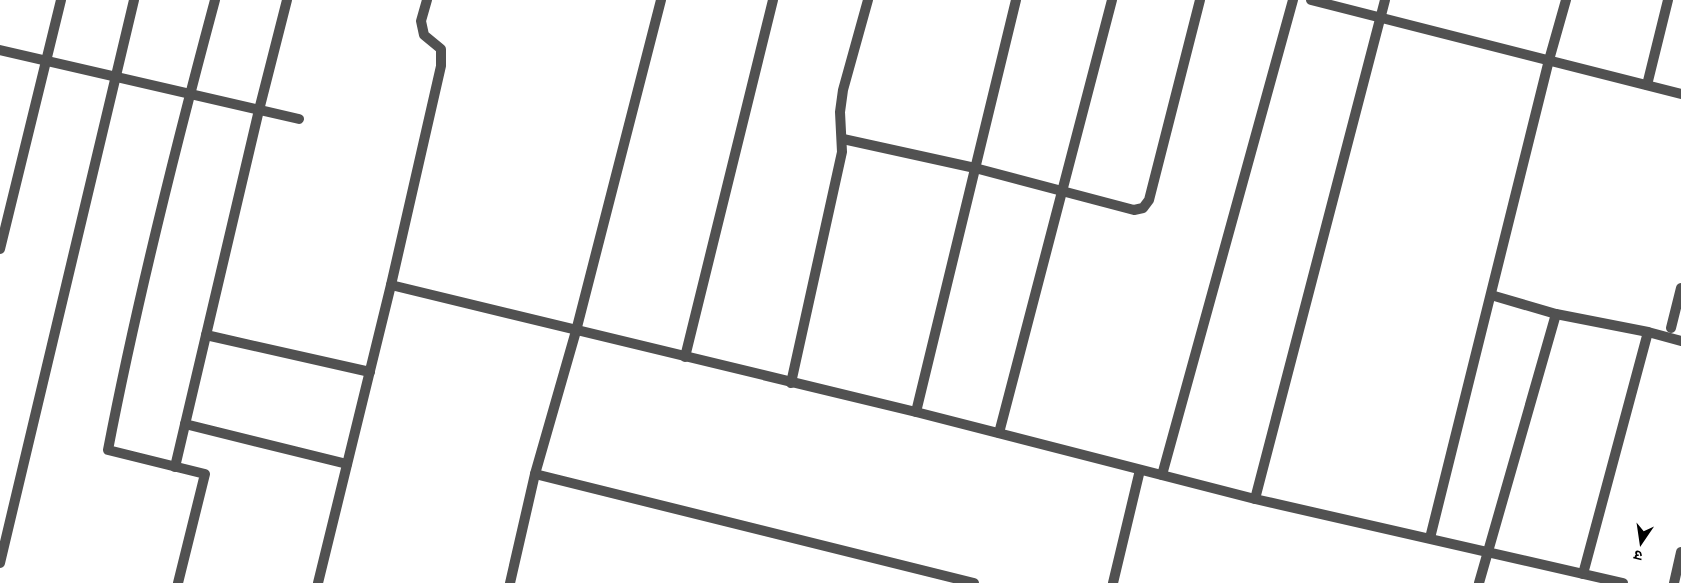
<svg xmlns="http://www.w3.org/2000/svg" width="1681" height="583" font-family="Rubik,'Noto Sans Devanagari',sans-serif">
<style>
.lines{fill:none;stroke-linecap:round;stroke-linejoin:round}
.minor{stroke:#515151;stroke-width:10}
</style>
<rect width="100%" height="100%" fill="#fff"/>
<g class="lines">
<g class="minor">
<path d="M1311 0 1681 94"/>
<path d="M0 50 299 119"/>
<path d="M1647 85 1668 0"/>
<path d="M843 139 975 168 1134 210 1143 208 1149 200 1200 0"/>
<path d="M0 249 61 0"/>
<path d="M391 285 916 412 1255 499 1623 583"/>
<path d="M1491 295 1556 314 1648 332 1681 341"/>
<path d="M1671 328 1681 288"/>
<path d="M206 335 370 372"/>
<path d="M685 357 773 0"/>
<path d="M791 383 842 152 840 112 843 90 868 0"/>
<path d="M916 412 1016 0"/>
<path d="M185 424 347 464"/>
<path d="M999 433 1112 0"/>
<path d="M175 467 259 110 287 0"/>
<path d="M535 474 974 583"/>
<path d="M1162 475 1293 0"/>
<path d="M1255 499 1385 0"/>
<path d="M1430 538 1549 60 1566 0"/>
<path d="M0 563 134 0"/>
<path d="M1583 574 1648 332"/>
<path d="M178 583 205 474 108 450C137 299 175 149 215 0"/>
<path d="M318 583 391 285 441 66V49L424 35 421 21 427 0"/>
<path d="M510 583 535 474 576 331 661 0"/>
<path d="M1113 583 1140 470"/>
<path d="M1479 583 1556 314"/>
<path d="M1674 583 1681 552"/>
</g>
</g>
<g transform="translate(1641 543) rotate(193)" stroke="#ffffff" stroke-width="4" paint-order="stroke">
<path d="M0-4L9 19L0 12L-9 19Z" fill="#000000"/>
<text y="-8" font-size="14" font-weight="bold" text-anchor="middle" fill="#000000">उ</text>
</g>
</svg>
